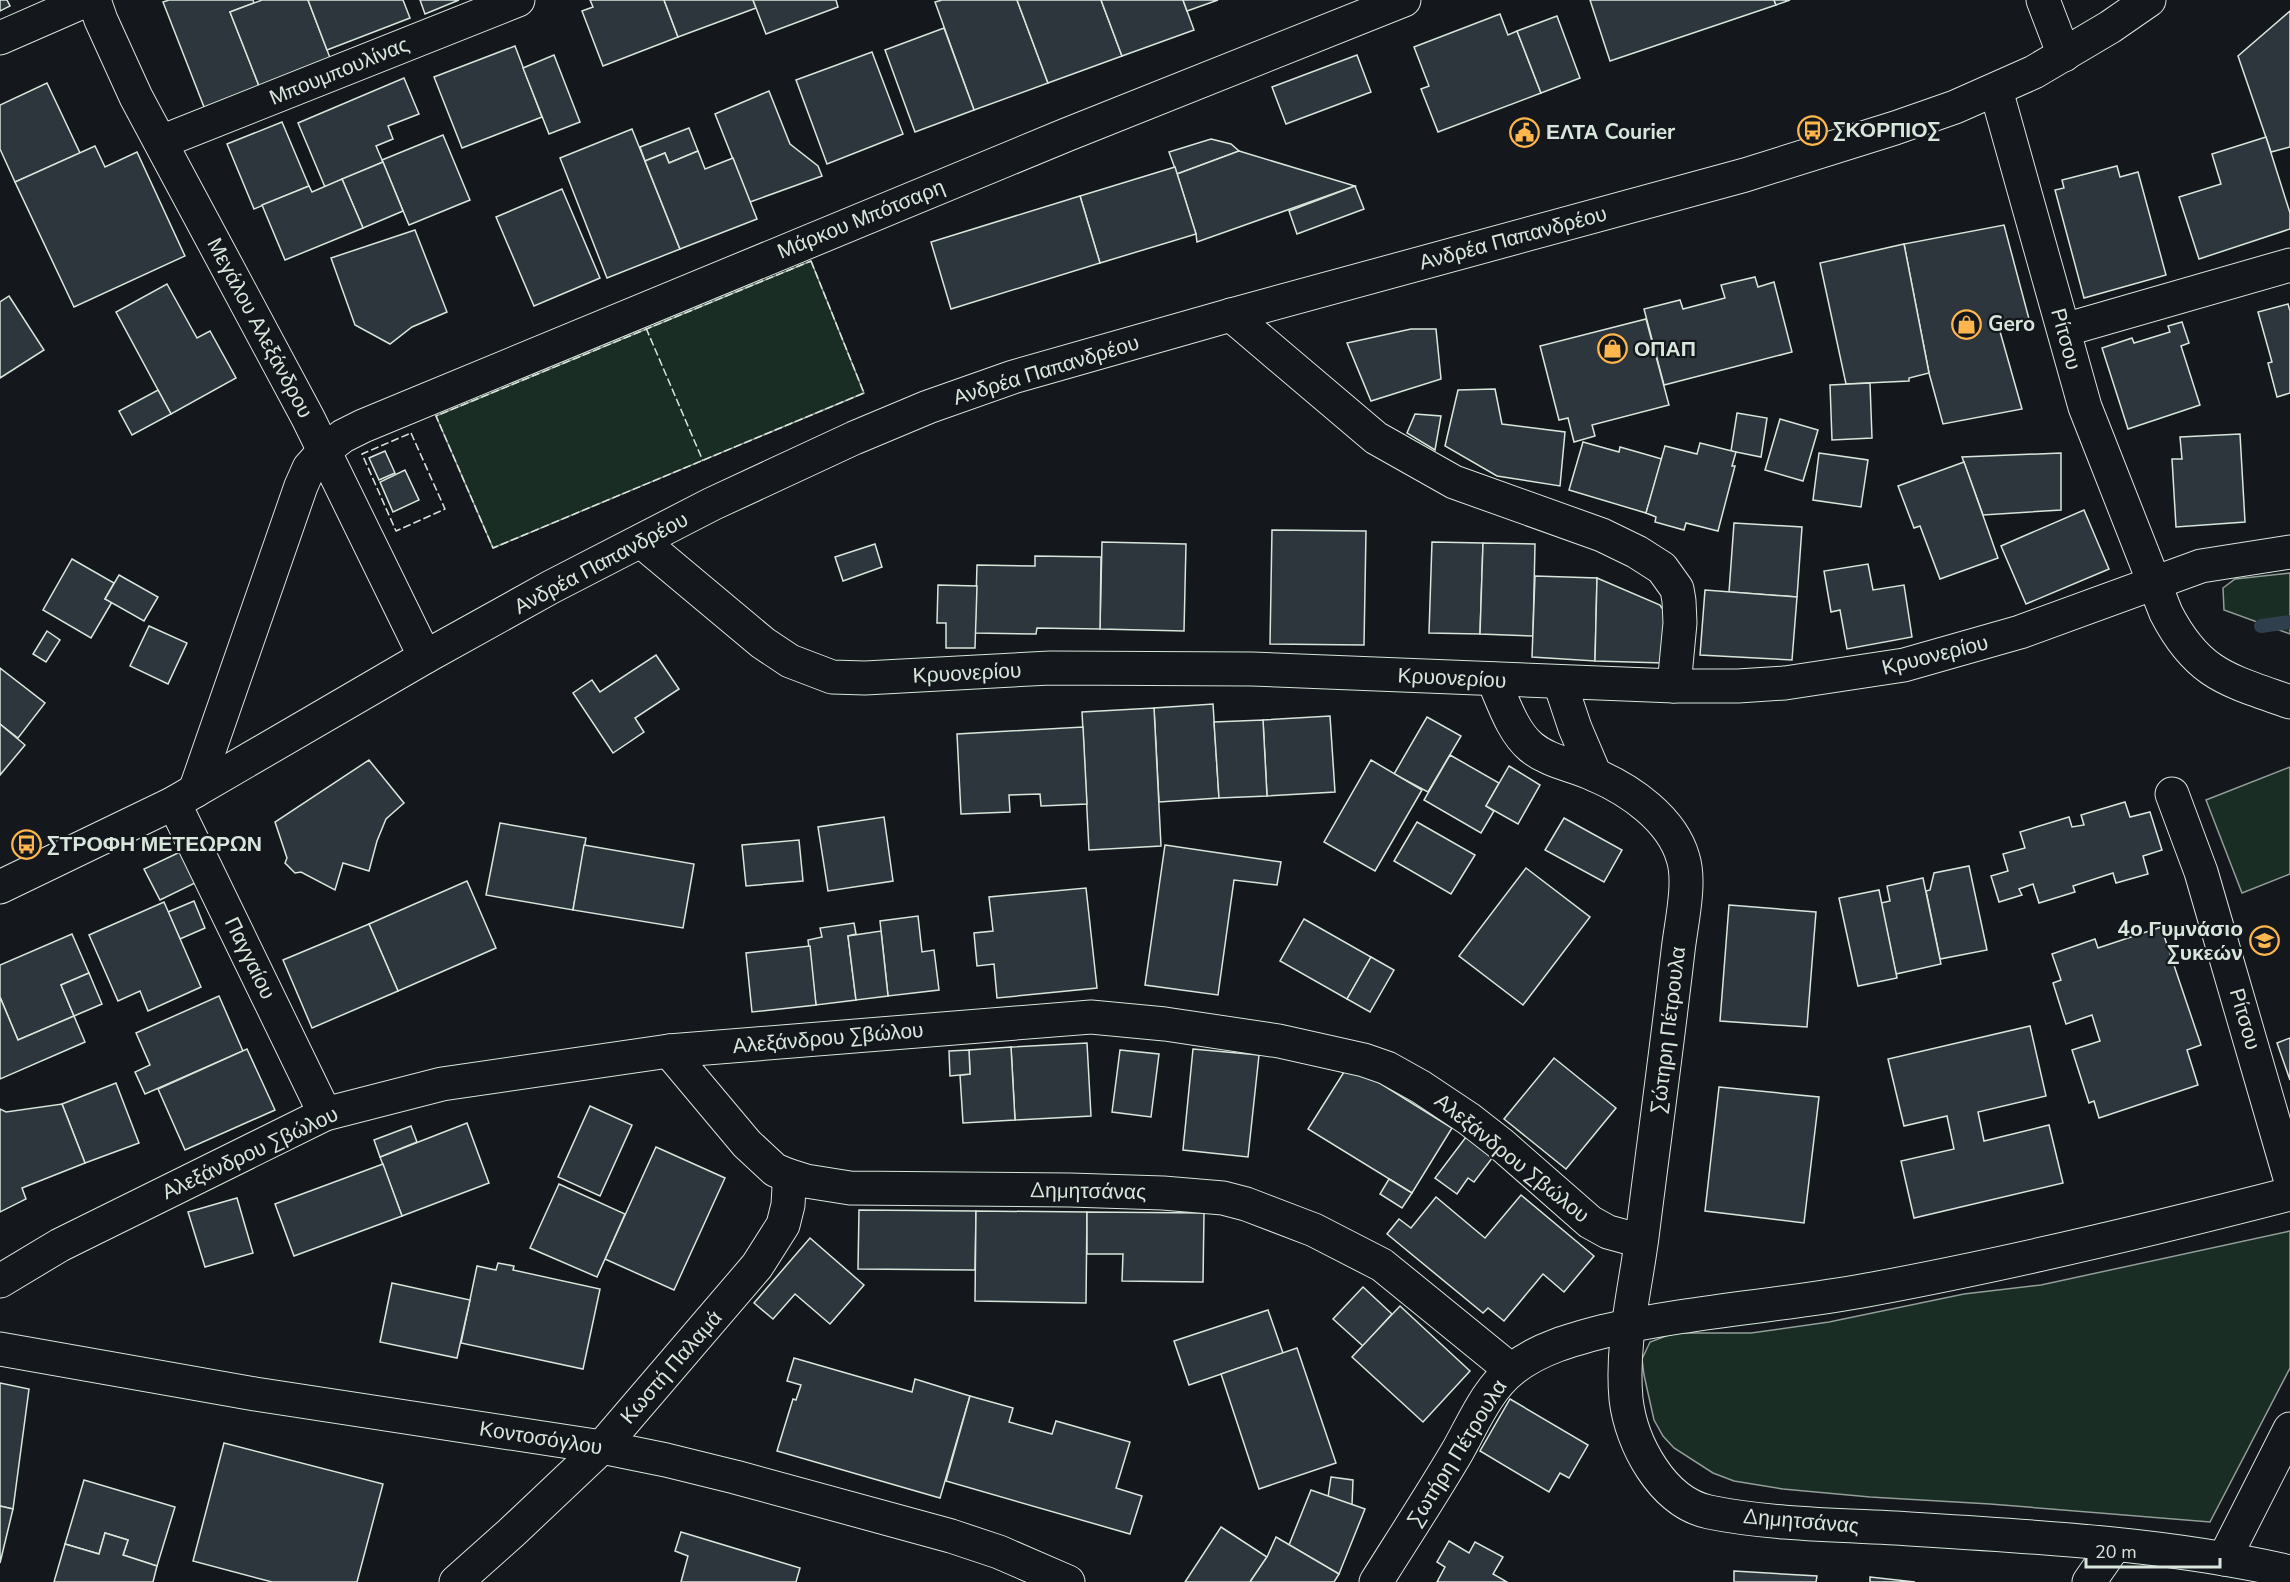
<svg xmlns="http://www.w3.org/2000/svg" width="2290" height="1582" font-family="'Nunito Sans',sans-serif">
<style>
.green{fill:#1a2d24;stroke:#939e99;stroke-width:1.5}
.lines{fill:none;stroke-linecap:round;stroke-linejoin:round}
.stream{stroke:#2f3f4d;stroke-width:14}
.building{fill:#2c363c;stroke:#d8e6dc;stroke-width:1.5}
.minor-casing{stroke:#d8e6dc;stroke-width:35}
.major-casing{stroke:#d8e6dc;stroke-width:35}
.minor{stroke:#14181c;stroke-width:33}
.major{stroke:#14181c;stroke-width:33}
.fence{stroke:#d8e6dc;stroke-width:1.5;stroke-dasharray:8 3;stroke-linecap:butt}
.labels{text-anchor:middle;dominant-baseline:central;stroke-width:4.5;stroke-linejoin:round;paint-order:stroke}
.street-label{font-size:21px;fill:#d8e6dc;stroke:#14181c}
.poi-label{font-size:21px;font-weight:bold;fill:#d8e6dc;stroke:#14181c;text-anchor:start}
</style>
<rect width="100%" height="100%" fill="#14181c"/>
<g class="green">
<path d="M811 261 864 393 493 548 436 416Z"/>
<path d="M2290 573V634L2224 610 2223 588 2235 579Z"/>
<path d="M2290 767V874L2242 893 2206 800Z"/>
<path d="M2290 1231V1368L2210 1522 1990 1504 1870 1497 1783 1489 1734 1481 1713 1473 1674 1448 1663 1436 1654 1420 1644 1375 1642 1359 1650 1342 1674 1333H1751L1829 1322 1964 1294 2041 1285Z"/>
</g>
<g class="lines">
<path class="stream" d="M2261 626 2290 622"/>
</g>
<g class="building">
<path d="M0 0H7L10 6 0 11Z"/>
<path d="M169 0H253L254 3 230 12 261 91 206 112 163 2Z"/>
<path d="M262 0H308L332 63 261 91 230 12Z"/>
<path d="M308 0H403L410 18 327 50Z"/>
<path d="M420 0H459L425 14Z"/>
<path d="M590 0H664L678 37 603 66 582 11 593 7Z"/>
<path d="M664 0H753L756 8 678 37Z"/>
<path d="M753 0H836L838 7 766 34Z"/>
<path d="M942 0H1017L1048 83 974 110 935 2Z"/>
<path d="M1017 0H1101L1122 56 1048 83Z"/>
<path d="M1101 0H1183L1194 30 1122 56Z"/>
<path d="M1183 0H1218L1187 11Z"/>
<path d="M1590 0H1774L1776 5 1610 61Z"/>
<path d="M1774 0H1790L1776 5Z"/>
<path d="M2290 11V147L2271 152 2238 56Z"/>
<path d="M1500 14 1508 35 1517 31 1541 93 1438 132 1421 89 1429 86 1414 47Z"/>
<path d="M1557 16 1580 78 1541 93 1517 31Z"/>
<path d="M944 28 974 110 915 132 885 50Z"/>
<path d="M515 46 542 117 462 148 434 77Z"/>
<path d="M872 52 903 134 827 164 796 80Z"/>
<path d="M554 55 580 122 549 134 523 68Z"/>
<path d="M1357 55 1371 92 1286 124 1272 87Z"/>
<path d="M404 78 419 114 388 126 393 139 376 146 383 162 325 187 298 123Z"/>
<path d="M47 83 80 153 15 182 0 149V105Z"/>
<path d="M769 91 790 144 818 166 822 176 750 202 715 114Z"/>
<path d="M282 122 309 186 254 209 227 144Z"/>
<path d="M689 128 698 151 669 163 665 153 645 161 640 147Z"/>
<path d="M632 129 680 249 607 278 560 158Z"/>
<path d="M443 135 470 200 409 225 382 160Z"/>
<path d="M2266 137 2290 213V229L2199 259 2179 197 2221 184 2212 154Z"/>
<path d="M1211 139 1231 144 1239 151 1177 174 1169 152Z"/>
<path d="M95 146 105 167 137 152 185 256 74 307 15 182Z"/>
<path d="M698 151 705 169 733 158 757 219 680 249 645 161 665 153 669 163Z"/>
<path d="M1239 151 1355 186 1197 242 1196 234 1177 174Z"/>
<path d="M383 162 403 211 363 228 342 179Z"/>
<path d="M2117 166 2120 177 2138 172 2166 275 2084 298 2055 190 2064 188 2062 180Z"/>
<path d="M1175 167 1196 234 1100 263 1080 196Z"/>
<path d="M342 179 363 228 285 260 262 205 309 186 312 192Z"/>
<path d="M1355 186 1364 209 1297 234 1289 211Z"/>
<path d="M562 189 600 278 534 306 496 217Z"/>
<path d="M1080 196 1100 263 951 309 931 242Z"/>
<path d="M2004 225 2029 319 1999 328 2022 409 1943 424 1929 373 1904 244Z"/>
<path d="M415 230 447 312 412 327 390 344 355 325 331 258Z"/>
<path d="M1904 244 1929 373 1909 378V381L1846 384 1820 263Z"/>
<path d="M1755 277 1758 287 1774 282 1792 352 1664 385 1644 309 1680 300 1683 309 1725 298 1721 285Z"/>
<path d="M167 284 197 338 210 331 236 378 171 414 116 312Z"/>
<path d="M9 296 44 350 0 378V302Z"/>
<path d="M2288 304 2290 311V393L2277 397 2268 363 2272 362 2258 312Z"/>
<path d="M1646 319 1669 405 1592 425 1595 436 1574 442 1568 418 1559 420 1540 346Z"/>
<path d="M2182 322 2189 343 2181 346 2200 405 2128 429 2102 348 2132 338 2134 343 2170 332 2168 326Z"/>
<path d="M1411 329H1436L1441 379 1371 401 1347 343Z"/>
<path d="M1870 383 1872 438 1832 440 1830 385Z"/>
<path d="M1495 389 1502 424 1565 432 1560 486 1497 476 1445 446 1458 390Z"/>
<path d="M158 390 171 414 132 435 119 411Z"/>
<path d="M1737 413 1767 418 1761 457 1731 451Z"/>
<path d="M1415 414 1441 416 1435 450 1407 433Z"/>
<path d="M1780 419 1818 430 1803 481 1765 470Z"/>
<path d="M2240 434 2245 522 2176 527 2172 459H2182L2180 437Z"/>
<path d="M1583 442 1619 452 1620 447 1662 459 1646 513 1569 490Z"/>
<path d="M1700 443 1736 452 1732 466H1735L1718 531 1686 523 1684 530 1655 522 1656 517 1646 513 1665 446 1697 454Z"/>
<path d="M385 451 395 473 379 480 369 458Z"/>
<path d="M1819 453 1868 460 1861 507 1813 500Z"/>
<path d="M2061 453V510L1983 515 1962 457Z"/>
<path d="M1964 462 1998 558 1940 579 1920 526 1914 528 1898 486Z"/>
<path d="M405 470 419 500 393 512 380 482Z"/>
<path d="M2084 510 2109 569 2026 604 2001 546Z"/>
<path d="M1734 523 1802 527 1797 597 1729 592Z"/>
<path d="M1272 530 1366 531 1364 645 1270 644Z"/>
<path d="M1102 542 1186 544 1184 631 1100 629Z"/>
<path d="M1432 542 1483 543 1480 634 1429 633Z"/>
<path d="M1483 543 1535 544 1533 636 1480 634Z"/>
<path d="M875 544 882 567 843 581 835 557Z"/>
<path d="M1035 556 1101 557 1100 629 1037 628 1036 634 975 633 977 565 1035 566Z"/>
<path d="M72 559 114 583 105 599 112 602 91 638 43 610Z"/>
<path d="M1868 564 1873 590 1904 585 1912 637 1847 649 1840 610 1831 612 1824 571Z"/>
<path d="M119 575 158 597 144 621 105 599Z"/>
<path d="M1535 576 1597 578 1595 661 1532 657Z"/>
<path d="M1597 578 1660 605 1670 620 1664 663 1595 661Z"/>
<path d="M938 585 977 586 975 648H946V623H937Z"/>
<path d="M1705 590 1797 597 1792 660 1700 655Z"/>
<path d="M149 626 187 643 168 684 130 666Z"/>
<path d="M47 631 60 640 46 662 33 654Z"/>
<path d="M656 655 679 689 635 718 644 732 613 753 573 693 592 680 600 692Z"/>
<path d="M0 668 45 703 18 738 0 724Z"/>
<path d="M1213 704 1219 798 1159 802 1154 708Z"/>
<path d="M1154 708 1161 846 1089 850 1082 712Z"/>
<path d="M1330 716 1335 792 1267 796 1263 720Z"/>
<path d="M1427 717 1461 736 1428 792 1394 774Z"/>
<path d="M1263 720 1267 796 1219 798 1214 722Z"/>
<path d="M0 724 25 745 0 775Z"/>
<path d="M1083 727 1087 804 1041 806 1040 794 1009 795 1010 812 961 814 957 734Z"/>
<path d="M1450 755 1499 783 1486 806 1494 811 1481 833 1424 800Z"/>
<path d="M369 760 404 803 386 819 377 841 369 871 343 863 335 890 301 872 295 873 285 863 287 858 275 822Z"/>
<path d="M1371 760 1422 790 1375 871 1324 842Z"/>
<path d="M1509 766 1540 785 1518 824 1486 806Z"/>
<path d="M2125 802 2130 817 2150 812 2162 850 2143 856 2148 874 2116 883 2113 873 2073 886 2075 892 2039 903 2033 884 2019 889 2022 895 1999 902 1991 876 2008 871 2003 854 2025 848 2020 832 2069 817 2072 827 2084 825 2081 815Z"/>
<path d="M884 817 893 881 828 891 818 827Z"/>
<path d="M1564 818 1622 850 1604 882 1545 850Z"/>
<path d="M1417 822 1475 855 1451 894 1394 861Z"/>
<path d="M500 823 586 838 573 910 486 895Z"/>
<path d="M799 840 803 881 746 886 742 845Z"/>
<path d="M584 845 694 864 683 928 573 910Z"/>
<path d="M1165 845 1281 862 1277 885 1234 880 1218 995 1145 985Z"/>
<path d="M180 852 195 883 160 900 144 869Z"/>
<path d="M1969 866 1987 950 1940 959 1926 891 1930 890 1934 873Z"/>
<path d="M1526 868 1590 917 1523 1005 1459 956Z"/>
<path d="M1923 878 1941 964 1896 974 1881 903 1890 901 1887 886Z"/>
<path d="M467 881 496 948 398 991 369 924Z"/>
<path d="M1086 888 1097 988 997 998 994 964 977 966 974 933 993 931 989 897Z"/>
<path d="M1879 890 1897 978 1858 986 1839 898Z"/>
<path d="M194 901 205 928 180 939 168 912Z"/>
<path d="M164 902 201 987 148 1011 140 991 118 1001 89 935Z"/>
<path d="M1729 905 1816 912 1807 1027 1720 1021Z"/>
<path d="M918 916 922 952 934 950 939 990 888 996 880 921Z"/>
<path d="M1304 919 1371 957 1347 999 1280 961Z"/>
<path d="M854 923 856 934 848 936 856 1000 816 1005 808 940 822 937 820 928Z"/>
<path d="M369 924 398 991 312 1028 283 960Z"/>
<path d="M2161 927 2201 1045 2187 1050 2198 1085 2099 1118 2094 1101 2089 1103 2072 1050 2100 1041 2092 1015 2066 1024 2053 983 2061 980 2052 954 2095 939 2098 948Z"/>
<path d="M881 931 888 996 856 1000 848 936Z"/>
<path d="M72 934 89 973 61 985 74 1016 18 1040 0 997V965Z"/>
<path d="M810 946 816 1005 752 1012 746 953Z"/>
<path d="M1371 957 1394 970 1370 1012 1347 999Z"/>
<path d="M89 973 102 1004 74 1016 61 985Z"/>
<path d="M219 996 243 1051 145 1094 135 1072 150 1065 136 1033Z"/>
<path d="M0 997 18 1040 74 1016 85 1042 0 1079Z"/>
<path d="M2030 1026 2046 1096 1978 1112 1984 1141 2049 1125 2063 1183 1914 1218 1901 1161 1954 1149 1947 1116 1904 1126 1888 1059Z"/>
<path d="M2290 1038V1080L2277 1043Z"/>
<path d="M1087 1043 1091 1116 1015 1120 1011 1047Z"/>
<path d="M1011 1047 1015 1120 963 1123 960 1075 970 1074 969 1050Z"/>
<path d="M247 1049 275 1110 185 1150 158 1089Z"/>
<path d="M1193 1049 1259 1055 1248 1157 1183 1150Z"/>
<path d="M969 1050 970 1074 950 1076 949 1051Z"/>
<path d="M1120 1050 1159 1054 1151 1117 1112 1112Z"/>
<path d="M1554 1058 1616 1108 1566 1169 1504 1119Z"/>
<path d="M1349 1064 1452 1128 1412 1193 1308 1129Z"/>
<path d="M116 1083 139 1143 85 1163 62 1104Z"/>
<path d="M1719 1087 1819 1097 1804 1223 1705 1211Z"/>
<path d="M62 1104 85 1163 22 1188 26 1199 0 1212V1109L6 1112Z"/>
<path d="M590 1106 632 1125 600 1196 558 1177Z"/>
<path d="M467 1123 489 1183 402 1216 380 1157Z"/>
<path d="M411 1126 417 1142 380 1157 374 1140Z"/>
<path d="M1466 1137 1493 1157 1474 1182 1468 1178 1457 1194 1435 1178Z"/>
<path d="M656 1147 725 1178 674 1290 605 1259Z"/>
<path d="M383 1164 402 1216 294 1256 275 1204Z"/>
<path d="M1389 1179 1412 1193 1402 1208 1380 1194Z"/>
<path d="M559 1184 625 1214 597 1277 530 1248Z"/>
<path d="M1521 1195 1594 1256 1564 1292 1543 1274 1504 1321 1488 1308 1483 1313 1387 1234 1399 1219 1411 1228 1436 1197 1485 1238Z"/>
<path d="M237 1198 253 1253 205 1267 188 1212Z"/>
<path d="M859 1210 976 1211 975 1270 858 1269Z"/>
<path d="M976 1211 1087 1212 1086 1303 975 1301Z"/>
<path d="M1087 1212 1204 1213 1203 1282 1122 1281 1123 1254H1087Z"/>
<path d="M810 1238 864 1285 830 1324 795 1294 773 1319 754 1303Z"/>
<path d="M498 1263 514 1266 513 1270 600 1289 583 1369 461 1343 477 1266 496 1270Z"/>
<path d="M392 1283 470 1300 457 1358 380 1342Z"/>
<path d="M1363 1287 1392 1314 1363 1346 1333 1319Z"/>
<path d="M1400 1306 1470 1371 1423 1422 1352 1357Z"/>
<path d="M1268 1310 1283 1353 1189 1385 1174 1341Z"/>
<path d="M1297 1348 1336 1463 1259 1489 1221 1374Z"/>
<path d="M794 1358 912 1392 915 1379 970 1396 940 1498 777 1451 793 1399 796 1400 801 1385 787 1381Z"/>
<path d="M0 1383 29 1389 13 1509 0 1506Z"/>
<path d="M970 1396 1013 1408 1009 1422 1052 1434 1056 1421 1130 1442 1116 1488 1142 1496 1130 1534 946 1481Z"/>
<path d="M1510 1399 1588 1445 1569 1478 1560 1473 1549 1492 1480 1451Z"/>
<path d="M224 1443 383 1484 357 1582H272L193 1561Z"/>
<path d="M1331 1477 1353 1480 1352 1505 1328 1497Z"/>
<path d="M84 1480 175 1507 157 1566 123 1555 128 1540 105 1533 99 1554 65 1544Z"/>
<path d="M1311 1490 1365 1509 1339 1574 1289 1545Z"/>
<path d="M0 1506 13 1509 0 1563Z"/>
<path d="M1221 1527 1267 1557 1250 1582H1185Z"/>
<path d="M681 1532 800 1568 796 1582H681L688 1556 675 1551Z"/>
<path d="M105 1533 128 1540 123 1555 157 1566 153 1582H54L65 1544 99 1554Z"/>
<path d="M1276 1537 1339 1574 1334 1582H1250L1267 1557Z"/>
<path d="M1449 1541 1469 1553 1475 1542 1503 1557 1493 1574 1507 1582H1437L1445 1567 1437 1562Z"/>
<path d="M1734 1571 1817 1576 1816 1582H1734Z"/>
<path d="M1870 1577 1915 1582H1870Z"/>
</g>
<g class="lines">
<defs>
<g id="minor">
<path d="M94 0 101 20 136 97 308 418 425 657"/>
<path d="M2043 0 2064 55"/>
<path d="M0 38 87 0"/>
<path d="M1996 90 2085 407 2166 613C2198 675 2228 680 2290 702"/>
<path d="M161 142 518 0"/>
<path d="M1231 315 1376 438 1454 482 1602 535 1637 552 1662 568 1677 589 1679 601 1680 623 1674 686"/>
<path d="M2064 330 2290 265"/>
<path d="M325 450 343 436 363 426 1066 135 1404 0"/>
<path d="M641 541 763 643 790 661 832 677 865 678 1050 668 1252 669 1674 686H1738L1785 683 1904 665 2020 632 2201 566 2290 552"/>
<path d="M1493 679C1503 701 1512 731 1531 747 1549 762 1574 765 1595 775 1630 790 1672 819 1683 858 1691 883 1681 924 1678 951 1667 1046 1654 1141 1642 1237 1635 1290 1621 1344 1626 1399 1631 1443 1662 1502 1709 1512 1767 1524 1836 1525 1895 1528 2024 1536 2165 1543 2290 1572"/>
<path d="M1560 683 1575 728 1595 775"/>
<path d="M2172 794 2201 872 2290 1178"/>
<path d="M174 803 325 1114"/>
<path d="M669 1051 747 1144 775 1170 787 1175 806 1181 850 1188 1070 1190 1163 1193 1223 1198 1246 1204 1314 1230 1382 1265 1511 1370"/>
<path d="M0 1281 60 1245 325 1114 442 1084 669 1051 1091 1017 1165 1024 1279 1041 1364 1060 1387 1068 1421 1087 1469 1119 1501 1144 1590 1222 1608 1232 1641 1241"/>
<path d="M0 1349 255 1394 602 1447 666 1460 735 1477 951 1536 999 1552 1068 1582"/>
<path d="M2224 1559 2290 1429"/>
<path d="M456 1582 511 1533 602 1447 757 1266 783 1225 788 1205 789 1187 787 1175"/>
<path d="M1376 1582C1403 1539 1431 1496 1457 1452 1473 1424 1487 1389 1513 1369 1539 1348 1574 1339 1605 1331 1691 1311 1780 1306 1867 1290 2009 1264 2150 1230 2290 1194"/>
<path d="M2089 1582 2114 1546"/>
</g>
<g id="major">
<path d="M195 791 301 486 309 468 325 450"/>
<path d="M0 887 174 803 425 657 551 587 712 504 854 438 928 407 1013 377 1231 315 1745 175 1895 128 1955 107 2034 72 2110 27 2149 0"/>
</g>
</defs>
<use href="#minor" class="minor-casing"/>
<use href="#major" class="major-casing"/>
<use href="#minor" class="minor"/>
<use href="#major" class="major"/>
<g class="fence">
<path d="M811 261 864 393 493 548 436 416Z"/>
<path d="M646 328 703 461"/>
<path d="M411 433 445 509 396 531 362 454Z"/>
</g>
</g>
<defs>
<symbol id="bus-ring" viewBox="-11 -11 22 22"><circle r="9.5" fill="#14181c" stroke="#ffb74d" stroke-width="1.5"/><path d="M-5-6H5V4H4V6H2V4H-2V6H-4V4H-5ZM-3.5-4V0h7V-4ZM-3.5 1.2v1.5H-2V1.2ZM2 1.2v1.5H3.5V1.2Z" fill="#ffb74d"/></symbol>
<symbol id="civic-ring" viewBox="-11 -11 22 22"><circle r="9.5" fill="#14181c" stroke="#ffb74d" stroke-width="1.5"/><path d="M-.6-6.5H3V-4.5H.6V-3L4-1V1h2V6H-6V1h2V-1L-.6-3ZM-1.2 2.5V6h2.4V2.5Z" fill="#ffb74d"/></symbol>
<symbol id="shop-ring" viewBox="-11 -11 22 22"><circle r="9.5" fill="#14181c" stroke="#ffb74d" stroke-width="1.5"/><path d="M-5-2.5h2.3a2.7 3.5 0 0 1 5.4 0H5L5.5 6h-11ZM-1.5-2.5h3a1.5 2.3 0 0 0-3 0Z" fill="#ffb74d"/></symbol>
<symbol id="school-ring" viewBox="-11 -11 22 22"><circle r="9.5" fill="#14181c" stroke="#ffb74d" stroke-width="1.5"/><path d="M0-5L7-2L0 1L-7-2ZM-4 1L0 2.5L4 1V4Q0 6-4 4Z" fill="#ffb74d"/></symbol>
</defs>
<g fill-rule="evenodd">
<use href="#bus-ring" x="1796" y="114" width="33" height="33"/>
<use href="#civic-ring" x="1508" y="116" width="33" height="33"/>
<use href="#shop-ring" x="1950" y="308" width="33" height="33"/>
<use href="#shop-ring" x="1596" y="332" width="33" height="33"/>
<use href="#bus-ring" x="10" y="828" width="33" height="33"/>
<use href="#school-ring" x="2248" y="924" width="33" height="33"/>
</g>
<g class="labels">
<g class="street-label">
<text transform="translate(339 71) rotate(-22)">Μπουμπουλίνας</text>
<text transform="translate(861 219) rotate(-22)">Μάρκου Μπότσαρη</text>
<text transform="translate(1513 238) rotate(-15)">Ανδρέα Παπανδρέου</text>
<text transform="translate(260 328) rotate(62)">Μεγάλου Αλεξάνδρου</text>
<text transform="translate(2066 339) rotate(75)">Ρίτσου</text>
<text transform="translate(1046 370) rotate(-17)">Ανδρέα Παπανδρέου</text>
<text transform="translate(601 563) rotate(-28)">Ανδρέα Παπανδρέου</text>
<text transform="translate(1935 655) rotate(-14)">Κρυονερίου</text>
<text transform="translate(967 673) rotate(-3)">Κρυονερίου</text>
<text transform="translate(1452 678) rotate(3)">Κρυονερίου</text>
<text transform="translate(250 958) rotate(64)">Παγγαίου</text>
<text transform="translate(2245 1019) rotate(74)">Ρίτσου</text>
<text transform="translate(1668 1030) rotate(-83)">Σώτηρη Πέτρουλα</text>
<text transform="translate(828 1038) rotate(-5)">Αλεξάνδρου Σβώλου</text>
<text transform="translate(250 1153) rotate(-25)">Αλεξάνδρου Σβώλου</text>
<text transform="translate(1512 1158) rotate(39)">Αλεξάνδρου Σβώλου</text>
<text transform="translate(1088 1191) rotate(1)">Δημητσάνας</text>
<text transform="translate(671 1367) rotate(-49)">Κωστή Παλαμά</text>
<text transform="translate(541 1438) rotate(9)">Κοντοσόγλου</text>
<text transform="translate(1457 1453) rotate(-58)">Σωτήρη Πέτρουλα</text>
<text transform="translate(1801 1521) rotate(5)">Δημητσάνας</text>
</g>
<g class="poi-label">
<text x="1833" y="130">ΣΚΟΡΠΙΟΣ</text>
<text x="1546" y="132">ΕΛΤΑ Courier</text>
<text x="1988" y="324">Gero</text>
<text x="1634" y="349">ΟΠΑΠ</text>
<text x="47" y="844">ΣΤΡΟΦΗ ΜΕΤΕΩΡΩΝ</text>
<text x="2243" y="929" text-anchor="end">4ο Γυμνάσιο<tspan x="2243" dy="24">Συκεών</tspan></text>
</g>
</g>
<path d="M2086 1558v9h134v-9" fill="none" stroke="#d8e6dc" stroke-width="3"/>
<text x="2095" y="1558" font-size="18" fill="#d8e6dc" stroke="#14181c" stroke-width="4.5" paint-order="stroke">20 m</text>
</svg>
